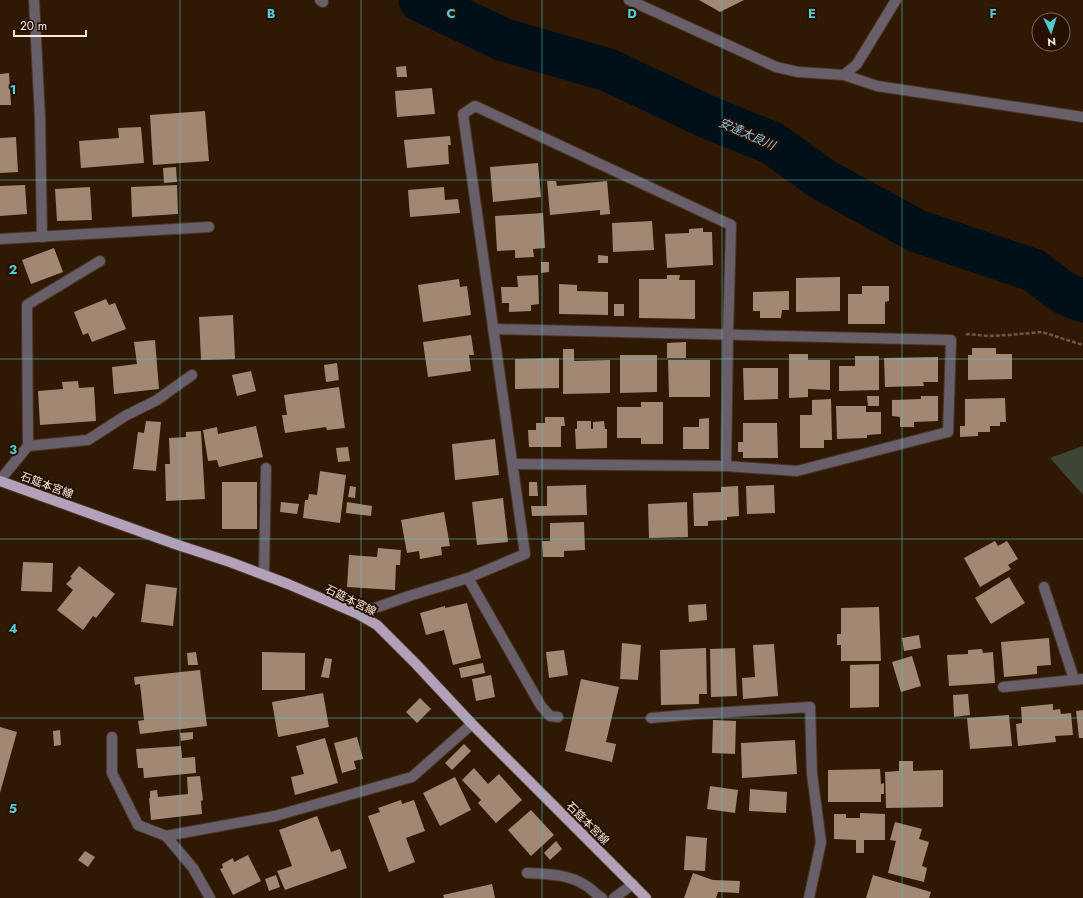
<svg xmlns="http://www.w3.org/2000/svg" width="1083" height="898" font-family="Jost,'Noto Sans JP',sans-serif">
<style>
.green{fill:#3d4635}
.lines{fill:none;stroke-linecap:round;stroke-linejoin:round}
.river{stroke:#000f18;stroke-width:43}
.building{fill:#a28773}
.minor-casing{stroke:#4b3623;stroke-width:12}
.major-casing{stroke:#4b3623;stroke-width:12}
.path{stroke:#6b5846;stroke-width:2.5;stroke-dasharray:4 2;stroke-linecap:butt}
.minor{stroke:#695f6a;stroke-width:10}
.major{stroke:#b4a0b8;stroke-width:10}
.grid{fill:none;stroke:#52ccd0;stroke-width:1;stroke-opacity:0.55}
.labels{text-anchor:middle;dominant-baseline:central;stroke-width:4;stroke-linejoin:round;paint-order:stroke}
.street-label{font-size:11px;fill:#f8e9dd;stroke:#240f00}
.water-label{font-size:12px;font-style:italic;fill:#8bc8e4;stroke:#240f00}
.grid-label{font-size:13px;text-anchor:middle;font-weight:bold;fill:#52ccd0;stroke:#240f00;stroke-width:4;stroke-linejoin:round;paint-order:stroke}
</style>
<rect width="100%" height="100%" fill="#2f1905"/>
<path class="green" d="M1083 446V495L1050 458Z"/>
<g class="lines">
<path class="river" d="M420 0 504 40 608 70 712 119 772 143 822 179 917 231 1033 270 1064 293 1083 301"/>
</g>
<g class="building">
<path d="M699 0H744L720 12Z"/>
<path d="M406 66 407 77H397L396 67Z"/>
<path d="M9 73 11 105H0V74Z"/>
<path d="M432 88 435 114 397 117 395 91Z"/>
<path d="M205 111 209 161 153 165 150 115Z"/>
<path d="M141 127 144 163 81 168 79 141 119 138 118 128Z"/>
<path d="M450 136 451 145H448L449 164 407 168 404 140Z"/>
<path d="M16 137 18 172 0 173V138Z"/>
<path d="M538 163 541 197 493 202 490 167Z"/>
<path d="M176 167 177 182 164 183 163 168Z"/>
<path d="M547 181H556L557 186 607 181 610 214 600 215V210L550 215Z"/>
<path d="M25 185 27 214 0 216V186Z"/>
<path d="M177 185 178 214 132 217 131 187Z"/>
<path d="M90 187 92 220 57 221 55 189Z"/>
<path d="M444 187 445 200 458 199 460 213 410 217 408 190Z"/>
<path d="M543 213 545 248 533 249 534 257 515 258V250L497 251 495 216Z"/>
<path d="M652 221 654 250 613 252 612 223Z"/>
<path d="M703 228V232H712L713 265 667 268 665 234 689 233V229Z"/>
<path d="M54 248 63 272 31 284 22 260Z"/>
<path d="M598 255 608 256V263H598Z"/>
<path d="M541 262H549V272L541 273Z"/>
<path d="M538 275 539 304 531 305V311L509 312V303H502L501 287H518L517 276Z"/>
<path d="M667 275H680L679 280H695V319L639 318V279H667Z"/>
<path d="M840 277V311L796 312V278Z"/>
<path d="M459 279 460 287 467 286 471 315 423 322 418 285Z"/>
<path d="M559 284 577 285V291L608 292V315L559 314Z"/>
<path d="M862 286H889V301L885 302V324H848V294H862Z"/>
<path d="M789 291V310H782L781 318H760V311H753V292Z"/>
<path d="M106 299 109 305 115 303 126 329 92 342 88 333 83 335 74 312Z"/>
<rect x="614" y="304" width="10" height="12"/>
<path d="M233 315 235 359 201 360 199 317Z"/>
<path d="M471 335 474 355H469L471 371 428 377 423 342Z"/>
<path d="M155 340 159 389 114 394 112 367 137 364 134 342Z"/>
<path d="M686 342V358H667V343Z"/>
<path d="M972 348H996V354H1012V379L968 380V355H972Z"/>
<path d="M563 349H574V361L610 360V393L563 394Z"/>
<path d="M789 354H808V360H830V390L808 389V397L789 398Z"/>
<path d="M620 355H657V392L620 393Z"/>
<path d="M855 356H879V390L839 391V366H855Z"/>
<path d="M938 357V382H923L924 386 885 387 884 358Z"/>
<path d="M559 358V388L515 389V359Z"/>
<path d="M668 360H710V397H669Z"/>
<path d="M337 363 339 380 326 382 324 365Z"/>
<path d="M743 368H778V399L744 400Z"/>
<path d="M251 371 256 391 237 396 232 375Z"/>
<path d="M78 381 79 388 94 387 96 421 40 425 38 391 63 389 62 382Z"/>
<path d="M339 387 345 428 327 430 326 427 285 433 282 415H287L284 395Z"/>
<path d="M867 396H879V406H868Z"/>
<path d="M921 396H938V421L914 422V427H900V417L892 416V400L921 399Z"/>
<path d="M1005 398 1006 422H1000V426H990V432H978V436L960 437V426H965V399Z"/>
<path d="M831 399 832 440H824V448H800V415H812V400Z"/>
<path d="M641 402H663V444H641V438H617V407H641Z"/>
<path d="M836 406H866V412H881V434L867 435V438L837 439Z"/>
<path d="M545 417H564L565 426H561V447H529L528 430H536V423H545Z"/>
<path d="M709 418V449H683V427H699V419Z"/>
<path d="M146 421 161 422 156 471 133 469 138 432 144 433Z"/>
<path d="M577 421H591V429H593V422L604 421 605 429H607V448L576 449 575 429H577Z"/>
<path d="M743 423H777L778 458H743V452H738V442H743Z"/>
<path d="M256 426 263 457 219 467 217 460 208 461 203 430 217 427 218 434Z"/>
<path d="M201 431 205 499 166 501 165 464H170L169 438 186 437V432Z"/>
<path d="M495 439 499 475 455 480 452 444Z"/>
<path d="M348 447 350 461 338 462 336 448Z"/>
<path d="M320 471 346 475 340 523 303 518 305 500H308L309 494 317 495Z"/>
<rect x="222" y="482" width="35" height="47"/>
<path d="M529 482H537L538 496H529Z"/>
<path d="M586 485 587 515 532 516 531 506H547V486Z"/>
<path d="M774 485 775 513 747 514 746 486Z"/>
<path d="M350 486 356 487 355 498 348 497Z"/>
<path d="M738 486 739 516 727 517V520L708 521V526H694L693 493 721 492V487Z"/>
<path d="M503 498 508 542 477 545 472 502Z"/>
<path d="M281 502 299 504 297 514 280 512Z"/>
<path d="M347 502 372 506 371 516 346 513Z"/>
<path d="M687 502 688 537 649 538 648 504Z"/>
<path d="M444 512 450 546 441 547 442 555 420 559 419 551 407 553 401 520Z"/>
<path d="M584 522 585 550 564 551V557H543L542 541H550V523Z"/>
<path d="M995 541 998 546 1007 541 1018 559 1008 565 1011 569 980 587 964 558Z"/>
<path d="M378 548 401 550 400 565H396L395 590 347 587 349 555 377 557Z"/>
<path d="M23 562 53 563 52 592 21 591Z"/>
<path d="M79 566 115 594 96 618 93 616 83 630 57 610 73 590 66 584 72 578 70 577Z"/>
<path d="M1009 577 1025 603 991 624 975 598Z"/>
<path d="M146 584 177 588 173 626 141 622Z"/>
<path d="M467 603 481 658 453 665 444 630 426 635 420 613 445 606V608Z"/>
<path d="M706 604 707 620 689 622 688 605Z"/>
<path d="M879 607 881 661H841V645H837V634H841V608Z"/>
<path d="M919 635 921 648 904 651 902 638Z"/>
<path d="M1049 638 1051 665 1037 666V674L1004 677 1001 642Z"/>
<path d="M622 643 641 645 638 680 620 679Z"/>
<path d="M774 644 778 696 743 699 742 678 755 677 753 645Z"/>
<path d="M706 648 707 694H699V704L661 705 660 650Z"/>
<path d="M735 648 737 696 711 697 710 649Z"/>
<path d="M982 649 983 653 993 652 995 683 949 686 947 655 968 654V650Z"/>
<path d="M564 650 568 675 549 678 546 652Z"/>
<path d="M196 652 198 665H188L187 653Z"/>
<path d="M262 652 305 653V690H262Z"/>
<path d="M912 656 921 686 901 692 892 662Z"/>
<path d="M325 658 332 659 329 678 321 677Z"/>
<path d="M483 663 485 673 461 678 459 668Z"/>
<path d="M879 664V707L850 708V665Z"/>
<path d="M200 670 207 726 140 734 138 721 144 720 140 684 135 685 134 677Z"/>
<path d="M491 675 495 697 476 701 472 679Z"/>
<path d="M581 679 619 687 606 742 616 744 612 762 565 751Z"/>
<path d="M323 693 329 727 278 737 272 702Z"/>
<path d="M968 694 970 715 954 717 953 695Z"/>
<path d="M420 698 431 709 417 723 406 712Z"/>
<path d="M1053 704V710L1060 709 1061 714 1071 713 1073 735 1055 736 1056 742 1018 746 1016 724 1022 723 1021 707Z"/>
<path d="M1083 710V738H1079L1076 711Z"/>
<path d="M1009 715 1012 746 970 749 967 718Z"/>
<path d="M713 720 736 721 735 754 712 753Z"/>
<path d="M0 727 17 732 0 793Z"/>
<path d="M60 730 61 745 54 746 53 731Z"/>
<path d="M193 732V739L181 741 180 733Z"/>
<path d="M357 737 363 759 354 761 356 769 342 773 334 743Z"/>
<path d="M325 738 338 783 295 795 291 777 304 774 296 746Z"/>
<path d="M795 740 797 774 742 778 741 743Z"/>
<path d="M464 744 471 751 452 770 445 763Z"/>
<path d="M181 746 182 758 195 757 196 773 144 778 143 768H138L136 749Z"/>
<path d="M899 761H913V771L943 770V807L886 808 885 772 899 771Z"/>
<path d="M474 768 488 784 499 774 522 800 496 823 478 803 481 800 462 780Z"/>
<path d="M880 769 881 784 884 783V794H881V802H828V770Z"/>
<path d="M200 776 203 800 201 801 202 814 151 820 149 798H150V791L157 790 158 797 188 794 187 777Z"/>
<path d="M455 777 471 810 440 826 423 793Z"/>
<path d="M710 786 738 790 735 813 707 809Z"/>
<path d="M750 789 787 792 786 813 749 811Z"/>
<path d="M401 800 402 804 414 800 425 831 406 838 415 862 389 872 368 816 380 812 378 808Z"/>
<path d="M531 810 554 835 531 856 508 830Z"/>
<path d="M860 813 885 814V840H864V853H856V840L834 839V814H846V818H860Z"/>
<path d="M317 816 331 852 340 849 347 868 285 890 277 871 292 866 279 830Z"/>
<path d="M895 822 922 829 919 839 929 842 922 866 927 868 924 882 888 873 896 841 890 840Z"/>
<path d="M686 836 707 838 705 871 684 870Z"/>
<path d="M556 841 562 849 550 860 544 853Z"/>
<path d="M85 851 95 857 88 867 78 860Z"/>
<path d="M248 855 261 881 233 895 220 869 223 868 222 864 233 858 234 862Z"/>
<path d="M693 873 713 880 740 881 739 893 718 892 716 898H684Z"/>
<path d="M276 875 280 887 269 891 265 879Z"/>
<path d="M873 875 931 892 929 898H866Z"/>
<path d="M492 884 495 898H444L443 895Z"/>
</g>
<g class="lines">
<defs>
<g id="minor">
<path d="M34 0 40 118 42 237"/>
<path d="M320 0 323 2"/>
<path d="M629 0 776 67 798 72 844 75 857 64 896 0"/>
<path d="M844 75 877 86 1083 117"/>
<path d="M0 239 209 227"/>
<path d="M493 329 951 340 948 432 797 471 726 466 513 464"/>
<path d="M28 446 27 305 100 261"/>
<path d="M0 480 28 446 88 440 125 416 157 400 192 375"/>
<path d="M264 575 266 468"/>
<path d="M468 578 541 706 550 716 558 717"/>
<path d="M1044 587 1074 679"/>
<path d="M358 614 409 596 468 578 525 554 463 114 475 106 731 225 728 335 726 466"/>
<path d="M1003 687 1083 679"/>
<path d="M651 718 697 714 810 707 812 774 821 842 809 898"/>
<path d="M112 737V773L138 825 166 836"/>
<path d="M527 873C546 874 568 874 585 885 591 888 596 895 602 898"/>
<path d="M210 898 193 868 166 836 275 816 412 777 472 724"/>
<path d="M614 898 633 884"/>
</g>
<path id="major" d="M0 481 175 544 230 562 288 584 358 614 377 625 416 664 472 724 646 898"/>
</defs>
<use href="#minor" class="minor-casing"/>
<use href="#major" class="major-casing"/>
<path class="path" d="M966 335 968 334 988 336 1009 335 1042 332 1083 345"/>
<use href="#minor" class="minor"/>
<use href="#major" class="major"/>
</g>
<path class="grid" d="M180 0V898M361 0V898M542 0V898M722 0V898M902 0V898M0 180H1083M0 359H1083M0 539H1083M0 718H1083"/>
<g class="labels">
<g class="street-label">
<text transform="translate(47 485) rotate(20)">石筵本宮線</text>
<text transform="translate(351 600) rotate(26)">石筵本宮線</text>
<text transform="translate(588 823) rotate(45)">石筵本宮線</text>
</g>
<g class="water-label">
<text transform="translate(747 134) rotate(24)">安達太良川</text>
</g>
</g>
<g class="grid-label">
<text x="271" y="18">B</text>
<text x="451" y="18">C</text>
<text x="632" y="18">D</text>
<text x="812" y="18">E</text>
<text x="993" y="18">F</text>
<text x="13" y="94">1</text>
<text x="13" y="274">2</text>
<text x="13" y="454">3</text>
<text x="13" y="633">4</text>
<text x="13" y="813">5</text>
</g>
<g transform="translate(1051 32) rotate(176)"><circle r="19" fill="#240f00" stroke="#796658"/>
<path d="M0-3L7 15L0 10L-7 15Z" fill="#52ccd0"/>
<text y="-6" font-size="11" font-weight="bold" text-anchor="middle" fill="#f8e9dd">N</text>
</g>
<path d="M14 30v6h72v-6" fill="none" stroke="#f8e9dd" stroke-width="2"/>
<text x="20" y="30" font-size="12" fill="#f8e9dd" stroke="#240f00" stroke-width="3" paint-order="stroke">20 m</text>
</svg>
